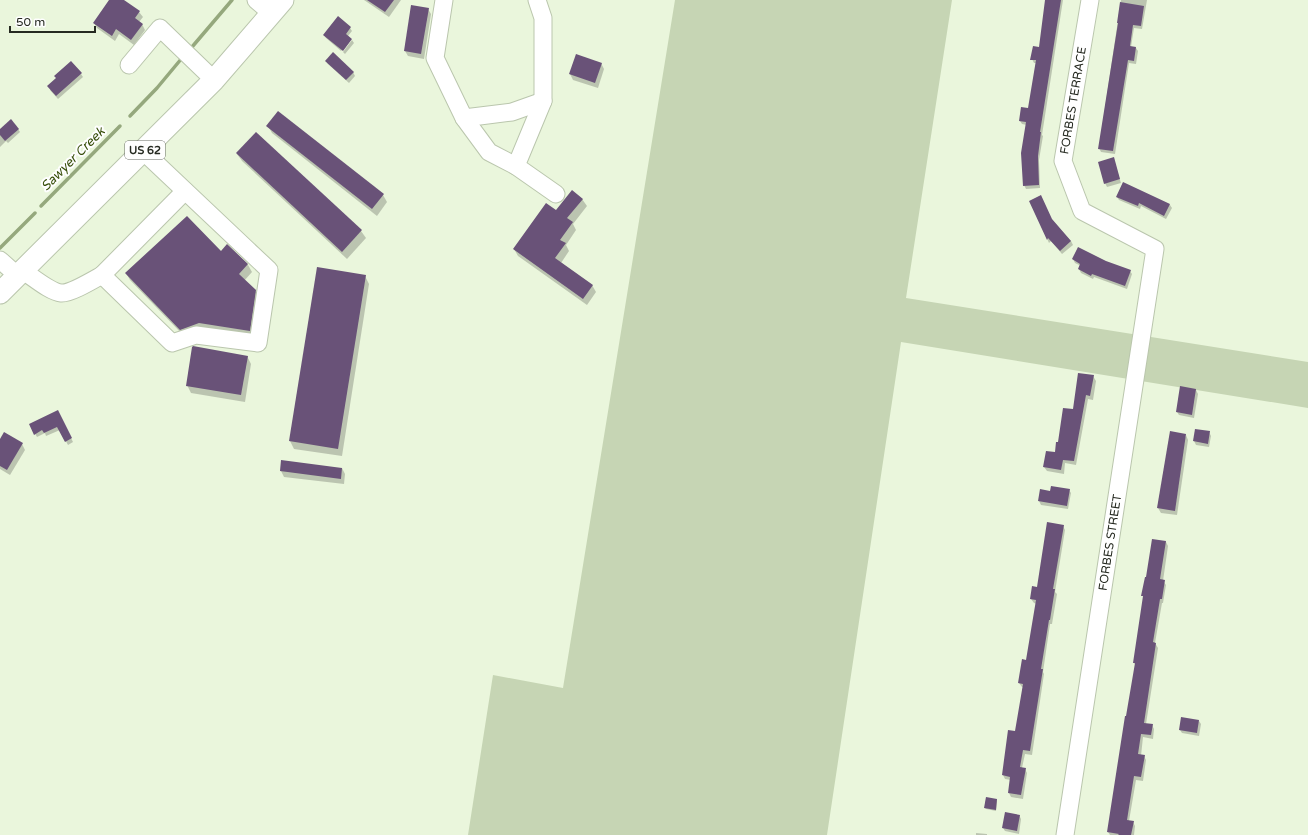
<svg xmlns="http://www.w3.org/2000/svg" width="1308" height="835" font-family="'Varela Round',sans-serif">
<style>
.green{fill:#c6d5b4}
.shadow{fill:#0003}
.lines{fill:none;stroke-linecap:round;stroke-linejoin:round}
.stream{stroke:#95a87d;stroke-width:3.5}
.building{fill:#695278}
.minor-casing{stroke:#bac6ad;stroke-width:19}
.major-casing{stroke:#bac6ad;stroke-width:23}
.minor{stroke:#fff;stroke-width:17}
.major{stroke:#fff;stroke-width:21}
.labels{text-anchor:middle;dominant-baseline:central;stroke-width:4;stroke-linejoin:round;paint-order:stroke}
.shield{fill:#fefefe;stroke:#676a63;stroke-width:1}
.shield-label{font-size:11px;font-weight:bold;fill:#262a21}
.street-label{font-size:12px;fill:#262a21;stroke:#fefefe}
.water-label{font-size:13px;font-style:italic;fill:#384f0b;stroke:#fefefe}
</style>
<rect width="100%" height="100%" fill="#eaf6dc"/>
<path class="green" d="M675 0H952L906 298 1308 362V408L901 342 827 835H468L493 675 563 688Z"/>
<g class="shadow">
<path d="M110 0H122L139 12 143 17 139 22 142 24 145 30 134 45 119 34 115 41 97 28 94 23Z"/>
<path d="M364 0H401L389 17Z"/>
<path d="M1045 0H1063L1042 135 1043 136 1039 160 1040 188 1026 189 1024 185 1027 125 1022 124 1020 121 1029 109 1036 63H1034L1032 59 1040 48 1046 4Z"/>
<path d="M1121 0H1147L1142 29 1134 28 1131 47 1136 48 1138 51 1136 64 1129 63 1115 154 1101 152 1099 148Z"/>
<path d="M428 9 431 14 424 59 408 56 405 51Z"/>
<path d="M350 28 352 31 348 36 351 39 341 51 326 38 324 35Z"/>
<path d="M352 40 354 43 345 54 343 52Z"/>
<path d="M326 61 353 72 355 76 349 83 328 64Z"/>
<path d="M601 63 604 69 598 88 573 80 570 74Z"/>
<path d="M81 74 83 77 58 99 50 90 57 79Z"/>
<path d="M268 126 383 195 387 202 377 216 272 133Z"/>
<path d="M18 129 20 132 8 143 6 141 0 147V131Z"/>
<path d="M256 133 361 231 366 238 347 259 242 161 237 154Z"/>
<path d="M1113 158 1121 183 1107 187 1105 183Z"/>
<path d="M1123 183 1170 205 1172 208 1166 219 1141 206 1140 209 1119 200 1117 197Z"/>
<path d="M582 199 587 206 573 224 576 230 566 245 569 251 561 263 592 285 596 292 587 305 518 256 514 249 556 211Z"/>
<path d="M1030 201 1053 221 1071 241 1073 245 1062 254 1051 241 1049 243Z"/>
<path d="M227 246 248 265 252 272 244 281 255 291 260 298 254 338 185 337 130 280 126 273 221 253Z"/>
<path d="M1073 259 1106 262 1130 271 1132 274 1127 289 1094 277 1093 279 1081 273 1079 269 1081 266 1075 263Z"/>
<path d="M365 276 369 284 342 456 294 449 290 441Z"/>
<path d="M247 356 251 364 245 402 191 393 187 385Z"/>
<path d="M1093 376 1096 381 1093 400 1088 399 1076 465 1065 463 1064 474 1047 471 1044 467 1055 453 1073 410Z"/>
<path d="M1181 388 1196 390 1198 394 1194 418 1179 415 1177 412Z"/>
<path d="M59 414 73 442 68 445 60 430 46 436 45 433 37 437 30 425Z"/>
<path d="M1209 432 1211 436 1209 447 1196 445 1194 441Z"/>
<path d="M1186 435 1188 440 1177 515 1161 513 1158 508Z"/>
<path d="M0 441 22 444 25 450 10 475 0 469Z"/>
<path d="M342 468 345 474 344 484 284 477 281 471Z"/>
<path d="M1069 490 1071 493 1068 509 1041 505 1039 501 1051 492Z"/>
<path d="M1063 526 1065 530 1055 592 1057 594 1052 624H1050L1043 672 1044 674 1032 755 1025 754 1022 768 1025 769 1027 773 1023 799 1011 797 1009 793 1011 780 1005 779 1003 775 1016 732 1023 687H1022L1019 683 1027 661 1037 604 1034 603 1031 599 1038 588Z"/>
<path d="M1153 540 1166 542 1168 546 1163 581 1166 585 1163 603H1162L1155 643 1158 648 1146 724 1152 725 1154 729 1153 739 1143 737 1141 756H1144L1146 760 1143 781 1136 780 1129 821 1133 822 1135 826 1134 835H1110L1108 832 1136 666 1134 663 1144 598 1143 596 1147 578Z"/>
<path d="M1199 721 1201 724 1199 736 1182 733 1180 730Z"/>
<path d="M997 800 996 811 986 809 985 808Z"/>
<path d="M1019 815 1021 819 1019 834 1005 831 1003 828Z"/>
<path d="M976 833 987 834V835H976Z"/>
</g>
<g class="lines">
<g class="stream">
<path d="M192 47 232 0"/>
<path d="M130 116 157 88 182 58"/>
<path d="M41 206 120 126"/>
<path d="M0 248 35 213"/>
</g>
</g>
<g class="building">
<path d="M109 0H124L140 11 135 18 143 24 131 40 116 29 112 36 93 23Z"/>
<path d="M367 0H394L385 12Z"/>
<path d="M1045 0H1061L1040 132H1041L1038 156 1039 185 1023 186 1021 153 1026 122 1019 121 1021 107 1028 108 1036 60H1030L1033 46 1039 47Z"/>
<path d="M1120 2 1144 6 1141 26 1133 25 1130 46 1136 47 1134 61 1128 60 1113 151 1098 149 1118 23H1117Z"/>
<path d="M411 5 429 8 421 54 404 51Z"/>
<path d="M338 16 351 27 346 34 352 39 343 51 323 35Z"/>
<path d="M333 52 354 72 346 80 325 61Z"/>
<path d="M576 54 602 63 595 83 569 74Z"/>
<path d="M71 61 82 73 56 96 47 86 56 78 54 76Z"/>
<path d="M278 111 384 194 372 209 266 126Z"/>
<path d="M11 119 19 129 5 141 0 135V129Z"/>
<path d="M256 132 362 230 342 252 236 153Z"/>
<path d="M1114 157 1120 179 1104 184 1098 162Z"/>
<path d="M1123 182 1170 204 1164 216 1139 203 1138 206 1116 197Z"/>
<path d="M572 190 583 199 567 218 573 222 560 240 566 243 555 258 593 285 583 299 513 249 546 203 556 210Z"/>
<path d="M1041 195 1052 219 1071 241 1060 251 1048 238 1047 240 1029 201Z"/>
<path d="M187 216 221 251 227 244 248 264 239 274 256 290 250 331 199 323 180 330 125 273Z"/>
<path d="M1078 247 1106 261 1131 270 1125 286 1092 274 1091 276 1078 269 1080 264 1072 259Z"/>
<path d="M317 267 366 275 338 449 289 441Z"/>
<path d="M193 346 248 356 241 395 186 386 192 347Z"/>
<path d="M1078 373 1094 375 1090 396 1086 395 1074 461 1063 460 1061 470 1043 467 1046 451 1055 452 1056 442H1058L1063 408 1073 409Z"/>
<path d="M1180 386 1196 389 1192 415 1176 412Z"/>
<path d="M58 410 72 438 65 442 57 427 44 433 42 430 34 435 29 424Z"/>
<path d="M1195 429 1210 431 1208 444 1193 441Z"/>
<path d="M1170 431 1186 434 1175 511 1157 508Z"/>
<path d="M4 432 23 443 7 470 0 466V439Z"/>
<path d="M281 460 342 468 341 479 280 471Z"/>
<path d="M1051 486 1070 489 1067 506 1038 501 1040 489 1050 491Z"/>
<path d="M1047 522 1064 525 1053 589H1055L1050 620H1049L1041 669H1043L1030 751 1023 750 1020 767 1026 768 1021 795 1008 793 1010 777 1002 775 1008 730 1015 731 1023 684 1018 683 1022 659 1026 660 1036 600 1030 599 1032 586 1037 587Z"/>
<path d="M1152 539 1166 541 1160 579 1165 580 1162 599H1160L1153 642 1156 643 1144 723 1153 724 1151 735 1141 734 1138 754 1145 755 1141 777 1134 776 1127 820 1134 821 1131 835H1118L1119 834 1107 832 1125 716H1126L1135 663H1133L1143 596H1141L1145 577H1146Z"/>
<path d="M1181 717 1199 720 1197 733 1179 730Z"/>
<path d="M986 797 997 799 996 810 984 808Z"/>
<path d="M1005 812 1020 815 1017 831 1002 828Z"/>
</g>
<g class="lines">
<defs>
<g id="minor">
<path d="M256 0 271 13"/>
<path d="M444 0 435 58 464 118 489 152 516 166"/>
<path d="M537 0 543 18V101L516 166 556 194"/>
<path d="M129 65 160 28 214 80"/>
<path d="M464 118 512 112 543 101"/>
<path d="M0 260 18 276"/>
<path d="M23 271C33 277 50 292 61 293 70 294 93 280 102 275L172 343 196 335 258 343 269 270 143 151"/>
<path d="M102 275 185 191"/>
<path id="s1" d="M1065 835 1155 249 1082 211 1063 161 1090 0"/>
</g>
<path id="major" d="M0 293 214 80 283 0"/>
</defs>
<use href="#minor" class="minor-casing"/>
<use href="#major" class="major-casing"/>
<use href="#minor" class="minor"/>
<use href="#major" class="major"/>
</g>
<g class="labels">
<rect class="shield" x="125" y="141" width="40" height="18" rx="3"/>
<g class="shield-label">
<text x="145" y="150">US 62</text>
</g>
<g class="street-label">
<text stroke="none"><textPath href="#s1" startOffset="790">FORBES TERRACE</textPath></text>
<text stroke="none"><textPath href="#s1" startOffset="296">FORBES STREET</textPath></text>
</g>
<g class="water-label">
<text transform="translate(73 159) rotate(-45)">Sawyer Creek</text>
</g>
</g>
<path d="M10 26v6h85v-6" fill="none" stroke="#262a21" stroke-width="2"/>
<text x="16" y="26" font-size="12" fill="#262a21" stroke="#fefefe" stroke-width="3" paint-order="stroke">50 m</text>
</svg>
